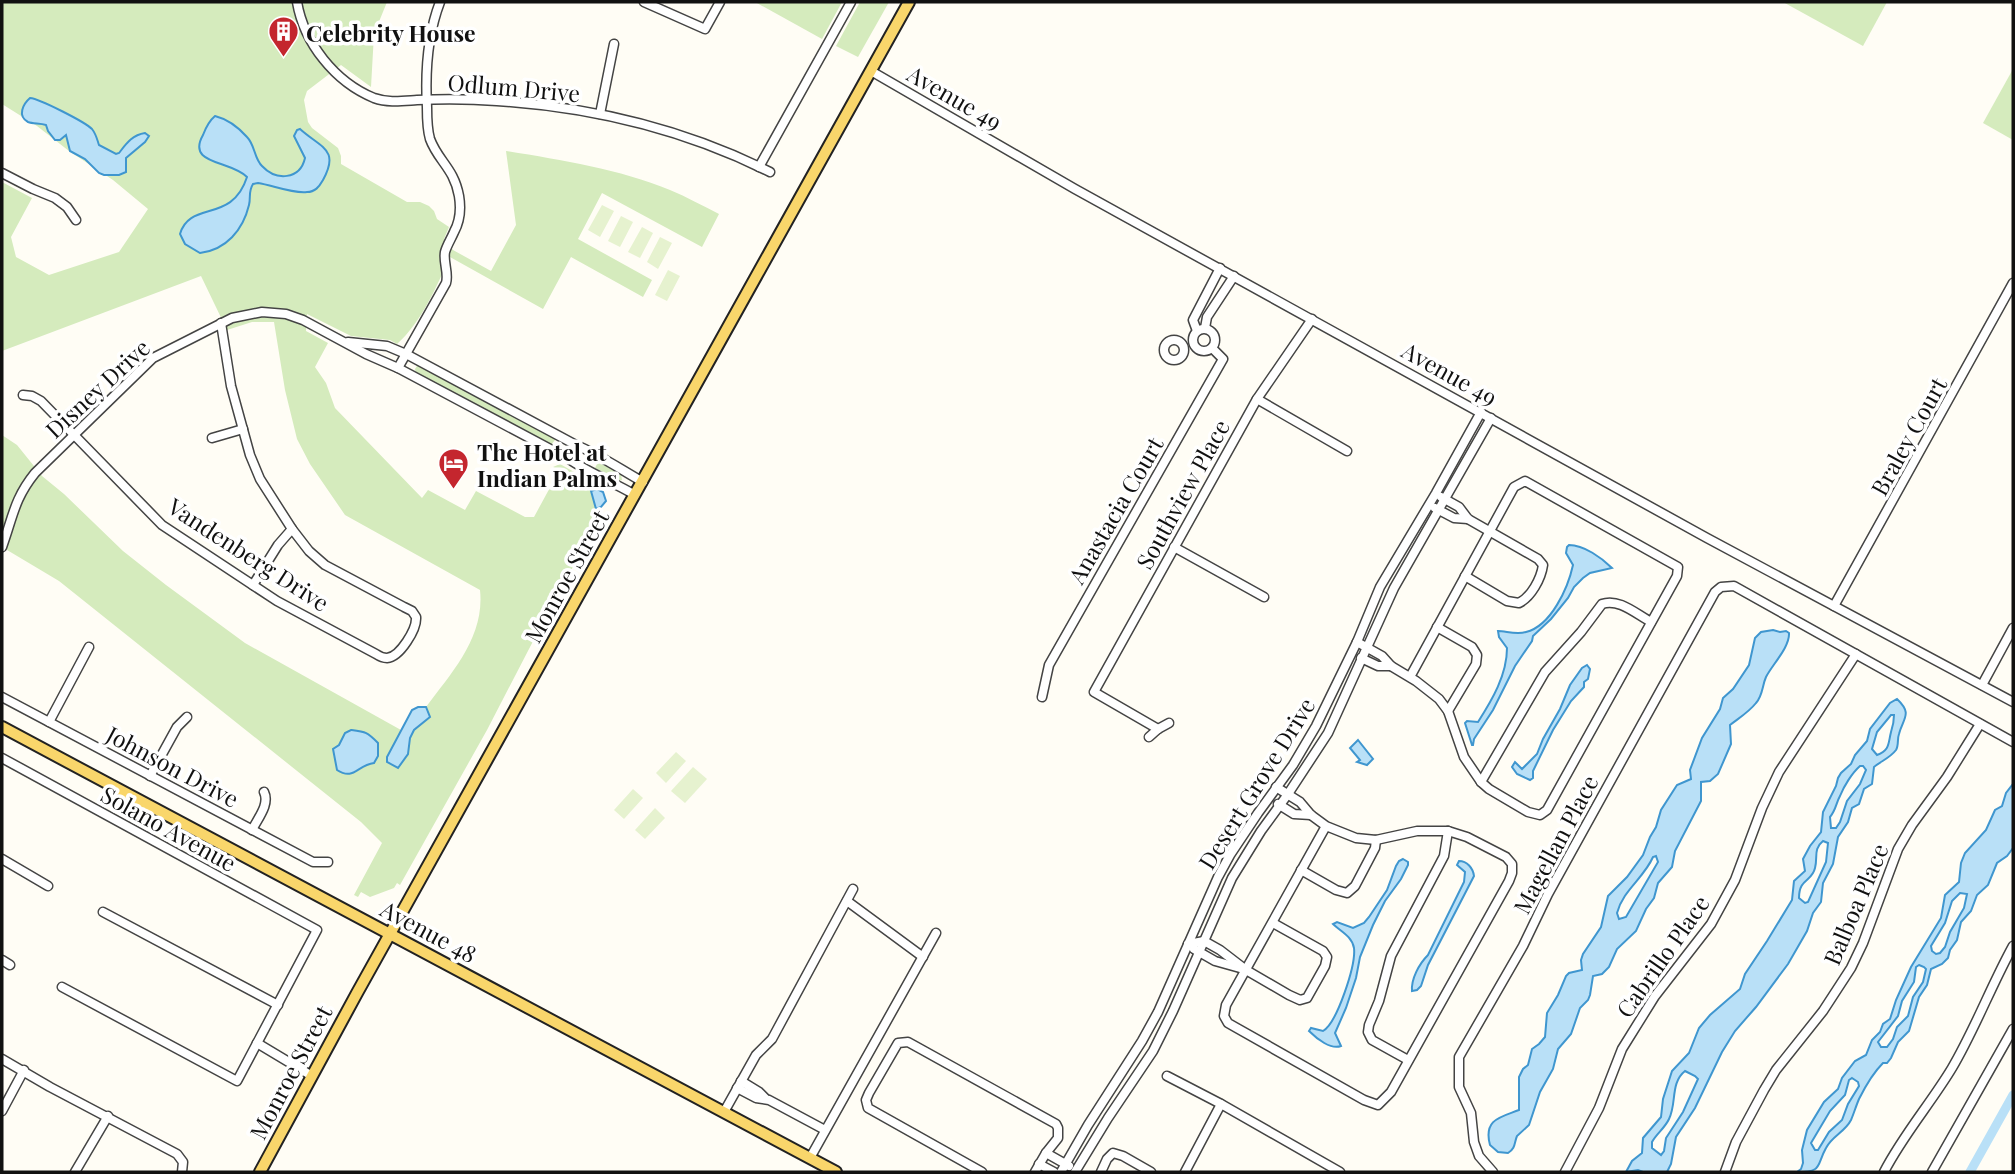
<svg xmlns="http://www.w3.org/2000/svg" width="2015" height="1174" font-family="'Playfair Display',serif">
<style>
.green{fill:#d5ebbd}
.pitch{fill:#e6f2cf}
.water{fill:#b9e0f7;stroke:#3f96cf;stroke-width:2;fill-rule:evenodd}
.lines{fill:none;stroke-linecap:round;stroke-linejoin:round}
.canal{stroke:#b9e0f7;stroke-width:9}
.minor-casing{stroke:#444;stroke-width:11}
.major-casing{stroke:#222;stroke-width:14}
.minor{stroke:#fff;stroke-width:8}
.major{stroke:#f9d66b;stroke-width:10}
.labels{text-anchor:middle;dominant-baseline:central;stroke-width:7;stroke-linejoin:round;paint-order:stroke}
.poi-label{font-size:23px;font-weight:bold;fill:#111;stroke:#fff;text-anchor:start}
.street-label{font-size:23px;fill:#111;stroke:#fff}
</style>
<rect width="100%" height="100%" fill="#fffdf5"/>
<g class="green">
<path d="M2 2H387L374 34 371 87 341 65 307 91 304 100 308 122 312 128 338 148 341 156V164L407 202H420L429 206 434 211 437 219 449 227 444 239 453 250 491 271 516 225 506 151C561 160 619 169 670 190 687 197 703 206 719 214L702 247 602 193 578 239 652 280 643 297 571 257 543 309 450 257C436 287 422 322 397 344L390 340 351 336 307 314 306 331 328 343 315 367 326 383 335 408 422 498 428 490 465 510 476 491 525 517H534L559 471 553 467 560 464 590 481 598 514 602 516 558 593 487 730 400 885 397 883 394 888 370 897 361 892 358 897 354 895 382 843 361 822 59 581 2 547V435L17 445 42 476 64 494 123 551 166 585 245 643 401 730C408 718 410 706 426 707 452 672 485 637 480 590L345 515 310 464 297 439 285 390 274 322H252L227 330 201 276 2 351V182L32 198 11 237 16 257 49 275 119 252 148 209 113 180 69 151 37 126 2 104Z"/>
<path d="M755 2H842L822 39Z"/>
<path d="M860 2H889L858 57 836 46Z"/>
<path d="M1783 2H1887L1863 46Z"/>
<path d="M2013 69V140L1983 123Z"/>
<path d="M417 366H420L554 437 555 440 551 445 416 374 415 369Z"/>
<path d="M598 462 621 474 622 480 618 481 595 468Z"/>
</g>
<g class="pitch">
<path d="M602 205 614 211 600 237 588 230Z"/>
<path d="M621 216 633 222 620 247 608 241Z"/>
<path d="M642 227 653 233 640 258 628 252Z"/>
<path d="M660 237 672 243 658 269 647 262Z"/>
<path d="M668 270 680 276 667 301 655 295Z"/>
<path d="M676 752 686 761 666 783 656 773Z"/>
<path d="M693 767 707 779 685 803 671 791Z"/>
<path d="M633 789 643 798 624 819 614 810Z"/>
<path d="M655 808 665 818 645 839 635 830Z"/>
</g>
<g class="water">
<path d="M30 98C40 99 85 122 92 129 96 134 97 139 99 145L116 154 119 153C126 144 132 135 145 133L149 136 145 142 126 158V172L119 175H104L99 173 85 159 70 151 66 135 60 140H55L48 131 46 125C40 123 33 124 28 122 17 116 23 104 30 98Z"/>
<path d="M215 116C227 119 239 128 247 137 255 145 254 158 262 166 276 181 300 180 305 158L294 136 297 130 300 129C321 148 340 149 323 180 319 187 315 192 307 192 293 194 272 185 258 183L253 184C248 192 251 197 249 205 243 230 226 250 200 253L185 244 180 234C190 200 232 224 247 177 230 160 186 165 203 135 206 127 209 121 215 116Z"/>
<path d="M597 489 603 492 606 501 601 507 596 509 591 491Z"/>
<path d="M1569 545C1584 545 1602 558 1612 568L1590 573 1583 578 1574 587 1568 598 1551 619 1533 636 1532 641 1515 666 1493 710 1474 739 1473 745H1472L1465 723 1467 721 1478 722C1492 700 1507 675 1507 648L1499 637 1498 631C1506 631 1516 635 1526 632 1551 626 1568 588 1573 565L1566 553 1567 547Z"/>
<path d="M1773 630 1780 632 1786 631 1789 633C1790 647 1772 665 1766 677 1762 686 1763 695 1756 703 1749 712 1739 718 1730 725L1731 744 1718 774 1710 781 1701 782V801L1675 851 1672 867 1658 883 1654 898 1646 909 1636 931 1617 949 1609 967 1602 974 1593 976 1590 995 1588 1000 1580 1008 1571 1034 1558 1049 1553 1069 1540 1092 1529 1125 1517 1136C1514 1143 1516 1148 1508 1153L1498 1152 1490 1145C1483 1119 1501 1117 1519 1110V1077L1523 1069 1528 1065 1532 1049 1539 1044 1545 1037 1547 1013 1558 995 1566 976 1569 973 1582 970 1581 960 1583 954 1601 927 1608 896 1627 877 1643 855 1650 837 1656 827 1661 810 1677 785 1691 779 1690 770 1702 738 1720 709 1723 698 1733 689 1749 665 1755 638 1761 632ZM1656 856 1658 862 1626 917 1619 919 1617 913C1623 890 1644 878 1653 857Z"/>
<path d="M1587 665 1590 669 1588 679 1584 682V687L1571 701 1553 730 1533 771V778L1530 780 1517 774 1512 767 1515 762 1522 769 1537 754 1543 739 1560 709 1570 685 1582 668Z"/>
<path d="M1897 699C1913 714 1903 718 1899 734 1897 739 1899 745 1896 750 1890 758 1881 761 1874 767L1872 784 1864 789 1859 804 1852 808 1848 822 1838 837 1833 864 1823 883 1821 902 1813 913 1807 931 1788 964 1756 1007 1735 1031 1722 1052 1695 1108 1676 1137 1671 1164 1667 1172H1643L1638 1170 1626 1172 1632 1161 1642 1153 1643 1138 1661 1117 1663 1099 1672 1071 1689 1053 1699 1028 1710 1015 1740 989 1745 974 1767 941 1792 900 1794 881 1805 871 1803 859 1810 846 1821 832 1823 812 1836 786 1838 778 1841 773 1851 764 1855 755 1867 741 1870 729 1890 703ZM1891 715H1894C1894 722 1893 726 1891 732 1888 744 1890 750 1877 755L1872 749 1877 732ZM1860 766H1863L1866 770 1860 784 1847 801 1840 822 1836 828H1831L1830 817C1836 810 1836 803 1840 796 1844 786 1852 773 1860 766ZM1823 841 1828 843 1826 862 1808 902 1805 903 1799 898C1799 878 1812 882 1815 868 1818 857 1813 849 1823 841ZM1685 1071 1695 1076 1698 1079 1683 1112 1666 1138 1664 1151 1661 1155 1652 1148V1142C1656 1134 1665 1128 1669 1119 1677 1103 1670 1083 1685 1071Z"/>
<path d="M418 707H426L430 717 414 730 410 738 408 754 398 768 387 762V757L412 710Z"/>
<path d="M351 730C366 732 367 732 378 743V756L374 763C357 765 354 781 337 770L333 749 339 745 345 733Z"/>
<path d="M1358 740 1373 759 1367 765 1357 762 1360 760 1350 748Z"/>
<path d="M2013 784V848L2007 856 1997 863 1988 885 1977 895 1971 911 1961 922 1957 940 1950 950 1948 958 1942 964 1931 969 1927 985 1919 997 1909 1031 1898 1042 1891 1058 1887 1063H1883C1873 1073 1865 1087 1859 1099 1856 1106 1854 1113 1851 1120 1845 1132 1832 1136 1826 1148 1816 1166 1823 1172 1797 1172L1801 1169 1803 1163 1802 1150 1807 1130 1824 1102 1838 1089 1842 1078 1855 1061 1866 1055 1872 1040 1880 1032 1883 1024 1890 1019 1896 1000 1911 967 1941 918 1945 895 1959 882 1961 863 1965 853 1986 830 1995 810 2002 806 2006 793ZM1960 893 1967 894 1964 908 1950 932 1945 947 1940 953 1936 954 1932 951 1931 946 1945 923 1952 901ZM1919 965 1924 967 1926 969 1923 982 1913 997 1908 1016 1897 1027 1893 1039 1887 1047H1881L1878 1042 1898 1016 1902 1001 1914 982 1916 967ZM1852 1078 1858 1082 1859 1086 1848 1104 1842 1120 1829 1132 1818 1150H1815L1811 1143 1830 1111 1845 1095 1849 1080Z"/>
<path d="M1403 859 1408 862V865L1401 879 1385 901 1373 925 1360 957 1356 978 1346 1008 1335 1033 1341 1046C1331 1050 1317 1039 1309 1031L1311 1028 1323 1031C1337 1023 1356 965 1354 948 1352 936 1340 931 1333 924L1337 922 1353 928 1364 923 1369 917 1387 890 1396 866 1399 861Z"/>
<path d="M1459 861C1467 861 1473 868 1474 876L1428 965 1421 986 1417 990 1412 991C1411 979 1419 964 1428 955L1464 882 1465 872 1457 865Z"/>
</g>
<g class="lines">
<path class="canal" d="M1970 1172 2013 1095"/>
<defs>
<g id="minor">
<path d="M297 2C304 43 335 82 374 98 388 103 402 101 417 100 443 99 470 99 497 101 592 107 684 129 770 172"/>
<path d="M644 2 705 29 720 2"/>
<path d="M871 71 1075 189 1707 538 2013 702"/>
<path d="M600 114 614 44"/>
<path d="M759 167 851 2"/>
<path d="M2 173 33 189 55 198 67 207 76 220"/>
<path d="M1205 328 1207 317 1234 276"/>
<circle cx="1204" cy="340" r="11"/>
<path d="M1197 331 1193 320 1220 268"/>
<circle cx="1174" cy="350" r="10"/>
<path d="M348 342 387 346 406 354 576 445C600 455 620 469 643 482"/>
<path d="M398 368 446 283C449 273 443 262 445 252 447 245 451 239 454 232 460 221 461 208 459 196 454 168 438 161 430 139 427 129 427 117 427 107 425 71 427 36 440 2"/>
<path d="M23 395 32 396 41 401 162 525 277 601 376 654C379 656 383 658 387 658 400 657 417 629 416 617L412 611 404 607 325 565 309 551 292 529 260 479 250 455 231 386 221 323"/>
<path d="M1257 399 1347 451"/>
<path d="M212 438 243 429"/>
<path d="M1441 497 1459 507 1468 519 1538 559 1543 565C1541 579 1531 597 1519 603L1507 601 1465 576"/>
<path d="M1435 508 1454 518 1468 519"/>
<path d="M2 547C13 517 14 499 35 473L153 358 232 318 262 312 286 314 303 320 366 354 398 368 569 459C589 473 613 482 635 495"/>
<path d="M1174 547 1264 597"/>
<path d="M253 585 278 545 292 529"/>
<path d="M1834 606 2013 283"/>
<path d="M1437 627 1472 647 1477 655 1476 664 1448 711"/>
<path d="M1357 642 1382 656 1391 666 1416 681 1439 699 1448 711 1464 757 1481 782 1489 789 1528 812 1540 815 1547 810 1677 576 1678 567 1525 481 1514 487 1410 677"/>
<path d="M1361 658 1378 666H1391"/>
<path d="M1982 685 2013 628"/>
<path d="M2 697 313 862H328"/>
<path d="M1042 697 1049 665 1223 359 1212 348"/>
<path d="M49 722 89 647"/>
<path d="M1158 729 1094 692 1257 399 1312 319"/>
<path d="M1149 737 1158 729 1169 723"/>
<path d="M2 758 317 930 237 1081 62 987"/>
<path d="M150 776 177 727 187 717"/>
<path d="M1481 782 1545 672 1581 632 1602 604C1619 598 1636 614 1651 622"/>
<path d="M1276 787 1300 802 1311 815 1326 826 1356 838 1376 840 1417 831H1448L1467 837 1506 857 1512 864V873L1509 881 1391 1092 1378 1105 1364 1100 1235 1027 1228 1023 1224 1016 1226 1005 1326 826"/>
<path d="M1278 804 1294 814 1311 815"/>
<path d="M252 830C258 818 270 804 264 792"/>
<path d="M2 859 48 886"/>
<path d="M1301 870 1336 890 1347 893 1355 886 1375 848 1376 840"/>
<path d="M847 901 923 957"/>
<path d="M103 912 278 1005"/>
<path d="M1188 944 1204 941 1220 950 1246 970 1289 995 1300 1000 1307 998 1325 966 1327 957 1323 951 1273 923"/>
<path d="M1194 949 1215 961 1240 968"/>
<path d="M2 960 10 965"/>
<path d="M257 1043 312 1076"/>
<path d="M2 1059 50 1087 177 1154 183 1162 182 1172"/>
<path d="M1408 1060 1372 1040 1368 1032 1369 1025 1379 1001 1391 956 1444 856 1448 831"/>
<path d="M1167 1076 1221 1104 1340 1172"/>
<path d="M741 1081 759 1092 765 1098"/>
<path d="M737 1088 756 1098 769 1100 825 1130"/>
<path d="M2 1111 24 1070"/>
<path d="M724 1112 756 1055 772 1039 853 889"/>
<path d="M1046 1153 1069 1166"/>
<path d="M810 1158 936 933"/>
<path d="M1039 1164 1054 1172"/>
<path d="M75 1172 108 1116"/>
<path d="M982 1172 868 1108 866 1100 869 1093 898 1043 908 1042 1056 1124 1058 1128V1138L1046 1153 1035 1172"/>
<path d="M1061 1172 1088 1125 1142 1041 1158 1012 1218 877 1230 855 1258 813 1293 765 1316 726 1357 642 1380 587 1436 493 1481 412"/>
<path d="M1075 1172 1108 1118 1153 1051 1173 1011 1232 878 1261 831 1288 794 1328 733 1394 588 1491 418"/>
<path d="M1101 1172 1107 1159 1113 1153 1123 1156 1151 1172"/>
<path d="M1185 1172 1221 1104"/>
<path d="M1493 1172 1479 1156 1474 1142 1471 1113 1459 1087V1057L1523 946 1548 894 1715 592 1721 587 1734 586 2013 742"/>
<path d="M1565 1172 1599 1108 1622 1049 1655 996 1711 924 1735 880 1762 808 1779 772 1856 654"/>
<path d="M1725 1172 1736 1142 1764 1090 1776 1070 1823 1011 1851 968 1863 943 1898 849 1912 825 1947 777 1980 724"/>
<path d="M1884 1172C1903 1135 1931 1103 1952 1068 1975 1029 1991 986 2013 946"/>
<path d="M1932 1172 2013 1029"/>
</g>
<g id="major">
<path d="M2 727 836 1172"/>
<path d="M260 1172 357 993 909 2"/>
</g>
</defs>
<use href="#minor" class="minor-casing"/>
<use href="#major" class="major-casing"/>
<use href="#minor" class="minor"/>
<use href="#major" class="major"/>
</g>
<defs>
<symbol id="building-pin" viewBox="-11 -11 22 30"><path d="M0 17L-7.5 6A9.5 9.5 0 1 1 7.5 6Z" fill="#c4262e" stroke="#fff"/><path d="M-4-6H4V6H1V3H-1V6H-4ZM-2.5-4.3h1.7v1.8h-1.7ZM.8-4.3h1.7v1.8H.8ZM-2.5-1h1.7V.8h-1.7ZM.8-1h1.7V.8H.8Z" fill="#fff"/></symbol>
<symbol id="hotel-pin" viewBox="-11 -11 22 30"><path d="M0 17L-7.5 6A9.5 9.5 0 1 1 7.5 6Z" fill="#c4262e" stroke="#fff"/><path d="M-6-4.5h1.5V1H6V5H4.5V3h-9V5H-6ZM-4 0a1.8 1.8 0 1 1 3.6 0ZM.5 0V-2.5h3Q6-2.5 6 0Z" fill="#fff"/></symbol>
</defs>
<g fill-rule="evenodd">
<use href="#building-pin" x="266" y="14" width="35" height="47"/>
<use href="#hotel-pin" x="436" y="446" width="35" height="47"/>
</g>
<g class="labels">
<g class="poi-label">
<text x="306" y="32">Celebrity House</text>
<text x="477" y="451">The Hotel at<tspan x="477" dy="26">Indian Palms</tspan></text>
</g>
<g class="street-label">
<text transform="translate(514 87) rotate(5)">Odlum Drive</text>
<text transform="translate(955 97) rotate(30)">Avenue 49</text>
<text transform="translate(1450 373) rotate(29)">Avenue 49</text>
<text transform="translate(97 388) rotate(-43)">Disney Drive</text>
<text transform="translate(1908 436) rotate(-61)">Braley Court</text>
<text transform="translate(1182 494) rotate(-61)">Southview Place</text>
<text transform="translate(1115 510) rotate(-60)">Anastacia Court</text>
<text transform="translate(249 554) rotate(33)">Vandenberg Drive</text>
<text transform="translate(566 576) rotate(-61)">Monroe Street</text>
<text transform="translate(173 766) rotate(28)">Johnson Drive</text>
<text transform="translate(1256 783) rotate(-58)">Desert Grove Drive</text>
<text transform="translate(169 828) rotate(29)">Solano Avenue</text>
<text transform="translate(1555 844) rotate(-62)">Magellan Place</text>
<text transform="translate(1855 904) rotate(-67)">Balboa Place</text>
<text transform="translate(429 931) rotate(28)">Avenue 48</text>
<text transform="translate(1662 956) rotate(-55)">Cabrillo Place</text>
<text transform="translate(290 1072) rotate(-62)">Monroe Street</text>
</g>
</g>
<rect width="2015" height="1174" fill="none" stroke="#111111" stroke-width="7"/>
</svg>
